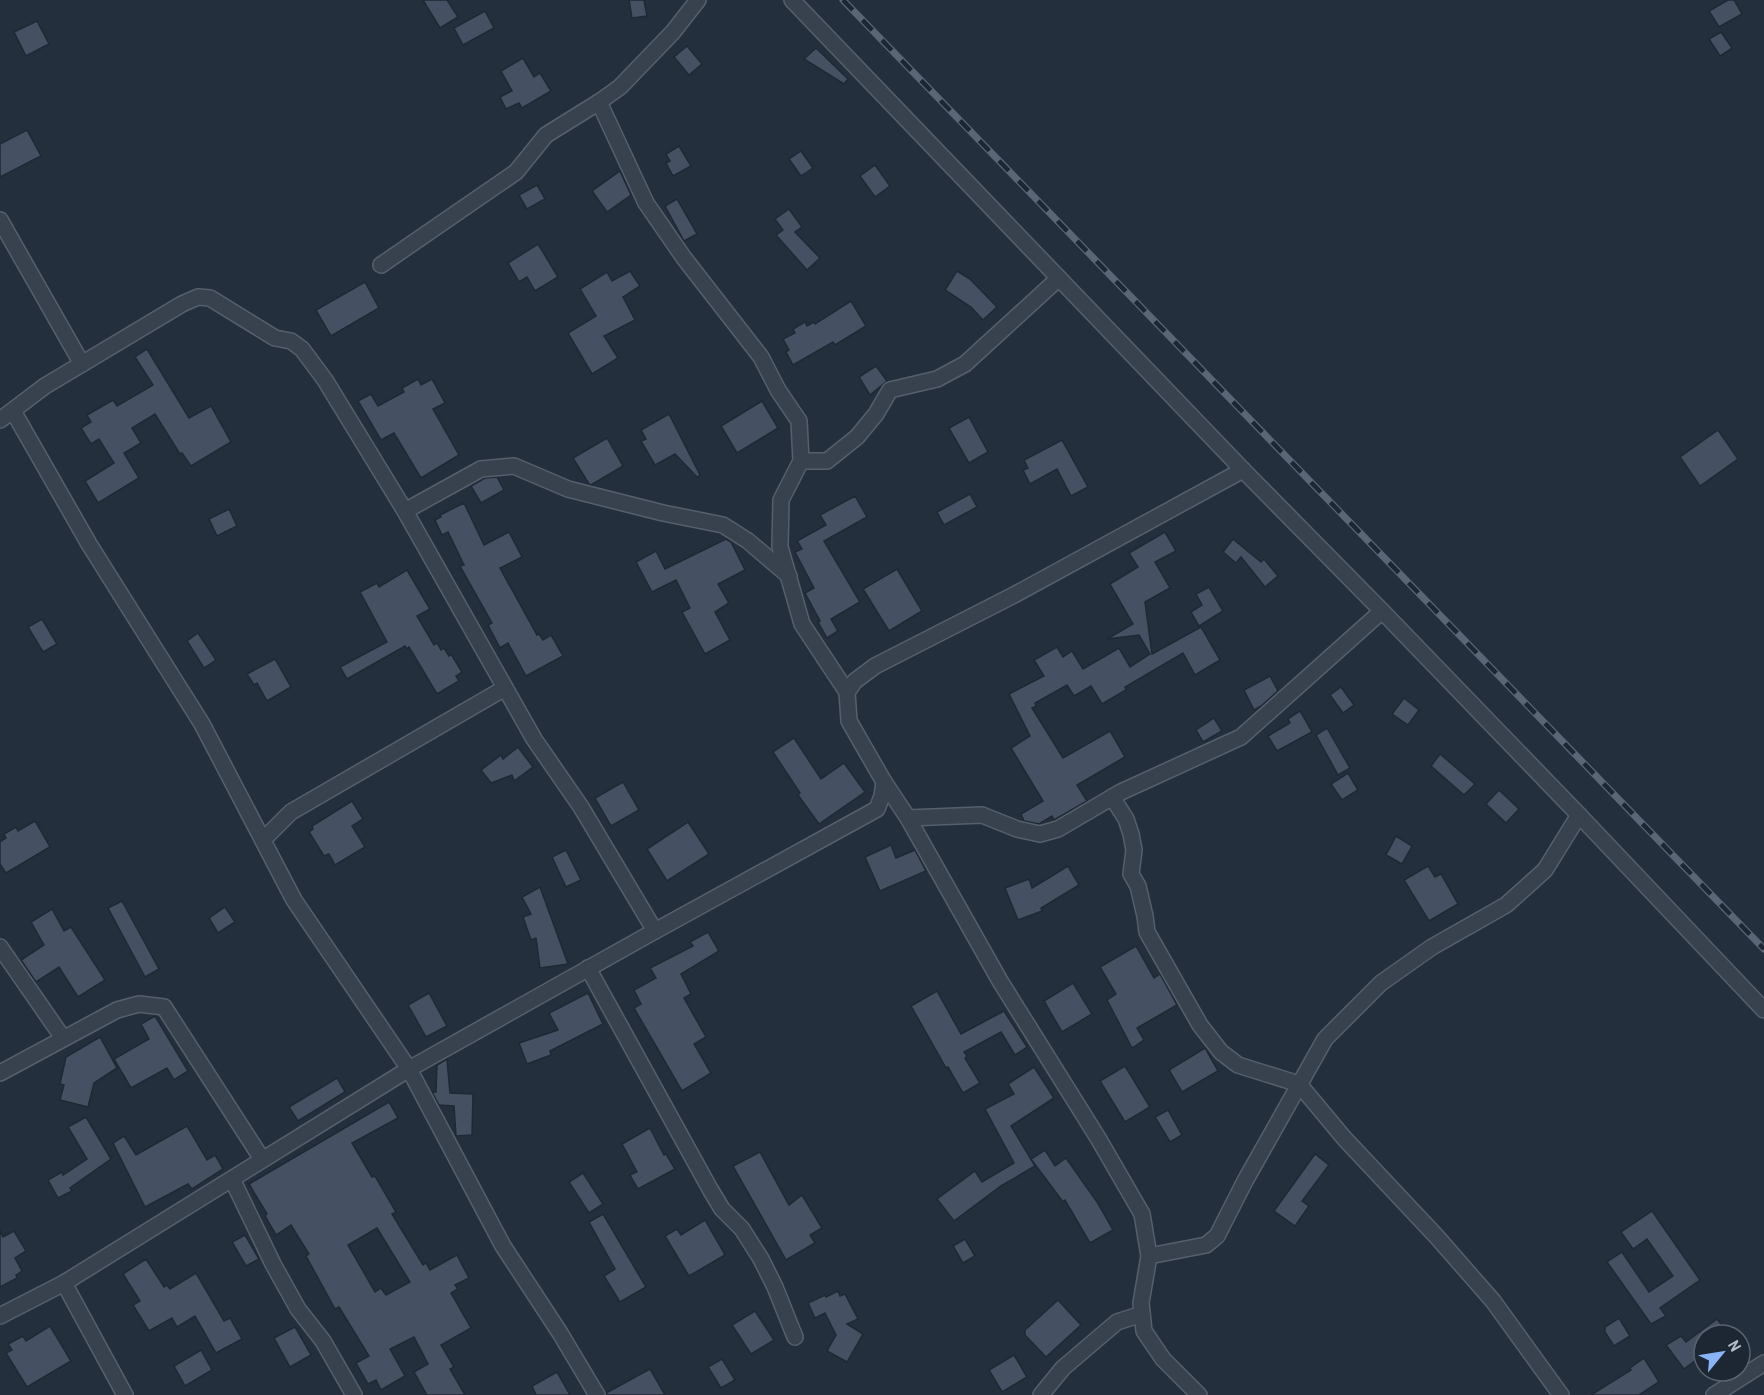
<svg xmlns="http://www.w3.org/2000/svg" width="1764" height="1395" font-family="'Archivo Narrow',sans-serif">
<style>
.building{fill:#455162;stroke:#1f2835;stroke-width:1.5;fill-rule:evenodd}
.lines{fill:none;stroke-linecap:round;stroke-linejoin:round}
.street-casing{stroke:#565f6c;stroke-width:18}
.street{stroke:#38414e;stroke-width:15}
.rail-casing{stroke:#5a6575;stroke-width:7}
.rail{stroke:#1d2633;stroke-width:4.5;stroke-dasharray:14;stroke-linecap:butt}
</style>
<rect width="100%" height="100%" fill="#242f3e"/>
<g class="building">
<path d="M423 0H447L458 17 440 28Z"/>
<path d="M629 0H644L647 16 632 18Z"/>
<path d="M1728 0H1734L1742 14 1719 27 1709 11Z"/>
<path d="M485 11 494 28 463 45 454 28Z"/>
<path d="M37 21 49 44 26 56 14 32Z"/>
<path d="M1721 32 1732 48 1720 56 1709 39Z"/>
<path d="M687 46 702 64 689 75 674 57Z"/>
<path d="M816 48 848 79 844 84 804 59Z"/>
<path d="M523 58 534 77 540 73 551 91 522 108 519 103 506 109 500 97 512 91 501 71Z"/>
<path d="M27 130 41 156 0 177V144Z"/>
<path d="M679 146 691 166 673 176 666 163 670 161 666 154Z"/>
<path d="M801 151 813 168 801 176 789 159Z"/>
<path d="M875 165 890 186 875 197 860 176Z"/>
<path d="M620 171 631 195 607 212 592 191Z"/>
<path d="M537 185 545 199 527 209 519 195Z"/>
<path d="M677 199 697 234 684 241 665 206Z"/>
<path d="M789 209 802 227 795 232 820 258 807 270 776 235 783 230 775 219Z"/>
<path d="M538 244 558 277 535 291 527 277 519 282 508 263Z"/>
<path d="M630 271 640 286 623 297 635 320 604 336 618 358 592 374 568 333 596 316 580 289 607 272 612 281Z"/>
<path d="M957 271 970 279 997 307 983 320 971 307 945 290Z"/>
<path d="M365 282 379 308 331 336 316 310Z"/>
<path d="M851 301 866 326 835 345 833 342 793 365 786 352 789 350 783 339 795 333 793 329 805 322 807 326 814 322 815 324Z"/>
<path d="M147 349 189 418 211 406 231 442 191 466 182 453 180 454 155 414 132 428 141 443 124 453 139 478 98 503 85 481 114 463 99 439 91 444 81 428 91 422 87 415 106 404 113 400 117 406 153 385 135 357Z"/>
<path d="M876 366 887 381 870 395 859 377Z"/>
<path d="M418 379 421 385 432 379 445 403 433 409 459 455 421 478 394 433 381 440 358 401 371 394 378 406 404 392 402 388Z"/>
<path d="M762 401 778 428 737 453 721 426Z"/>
<path d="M669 414 700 475 697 477 675 454 655 465 641 441 646 439 641 430Z"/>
<path d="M969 417 988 452 969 463 949 428Z"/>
<path d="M1718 430 1738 459 1700 486 1680 457Z"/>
<path d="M607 438 623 466 591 485 589 484 573 458Z"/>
<path d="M1062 440 1088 487 1071 496 1057 469 1030 484 1023 470 1028 468 1024 460Z"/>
<path d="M497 477 504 490 481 503 471 486 485 478Z"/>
<path d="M970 494 977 507 944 525 937 512Z"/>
<path d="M855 496 867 517 824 541 860 602 831 619 838 631 827 638 818 622 820 621 805 593 814 588 795 552 802 549 797 541 826 525 820 515Z"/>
<path d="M464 503 484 545 509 532 522 557 500 568 537 635 539 634 543 640 551 635 563 656 526 676 508 643 500 648 488 625 492 623 460 566 464 565 448 532 442 535 435 520 441 517 440 515Z"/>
<path d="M229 509 237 526 217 536 209 519Z"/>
<path d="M1165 532 1176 551 1155 562 1170 588 1145 602 1152 654 1201 627 1220 660 1195 675 1183 653 1125 687 1126 690 1102 704 1091 686 1074 696 1067 685 1035 703 1036 706 1032 708 1063 758 1110 731 1125 757 1077 785 1087 801 1054 820 1052 816 1039 824 1024 821 1021 814 1043 801 1011 748 1030 736 1009 694 1044 676 1034 660 1057 647 1063 657 1072 651 1083 669 1119 648 1130 667 1150 654 1139 635 1107 639 1133 624 1110 584 1138 567 1129 553Z"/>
<path d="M726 539 731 542 745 570 718 584 729 603 715 612 730 640 705 654 682 612 690 608 676 580 652 592 636 562 656 551 665 569Z"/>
<path d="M1233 539 1261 562 1264 559 1278 576 1265 587 1241 557 1236 563 1223 552Z"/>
<path d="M897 569 922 611 889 631 863 589Z"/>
<path d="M407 570 430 609 417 616 434 645 437 643 441 650 444 648 449 656 451 654 462 672 456 676 459 681 437 694 409 647 407 649 405 646 347 679 340 667 387 642 360 592 377 583 379 587Z"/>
<path d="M1209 587 1223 611 1199 626 1191 612 1202 605 1196 594Z"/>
<path d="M42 619 57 644 43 652 28 627Z"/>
<path d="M198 633 216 660 204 668 187 641Z"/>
<path d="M275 659 291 687 267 701 257 683 254 685 247 674Z"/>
<path d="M1270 676 1278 691 1261 706 1254 710 1244 690Z"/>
<path d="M1341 687 1354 705 1343 713 1330 695Z"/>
<path d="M1404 698 1419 710 1408 725 1392 714Z"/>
<path d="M1300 711 1312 732 1277 751 1268 736 1290 723 1288 719Z"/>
<path d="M1214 718 1222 731 1203 742 1196 730Z"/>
<path d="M1327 728 1350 768 1338 775 1316 735Z"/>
<path d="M794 738 821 779 844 763 865 792 819 824 798 795 800 793 773 752Z"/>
<path d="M518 747 533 767 514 781 512 775 491 783 481 770 501 755 503 759Z"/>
<path d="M1440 754 1475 784 1464 795 1431 766Z"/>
<path d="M1348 773 1358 790 1342 800 1331 784Z"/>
<path d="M623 782 639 810 611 826 595 798Z"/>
<path d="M1499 790 1519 809 1506 823 1486 804Z"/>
<path d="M352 801 363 819 352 826 365 847 335 865 329 854 324 856 309 832 313 829 312 826Z"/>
<path d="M35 821 50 847 6 873 0 864V842L6 838 4 834 16 827 18 831Z"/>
<path d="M688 822 709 854 667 881 647 849Z"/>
<path d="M1396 836 1412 846 1402 864 1386 855Z"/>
<path d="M891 845 896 858 915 850 926 871 880 891 865 857Z"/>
<path d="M566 850 581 880 566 887 552 857Z"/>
<path d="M1068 866 1079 885 1041 908 1042 911 1018 920 1005 888 1029 879 1032 888Z"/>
<path d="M1428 866 1435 877 1441 874 1458 904 1429 921 1404 880Z"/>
<path d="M540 887 568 964 540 968 536 938 531 940 523 917 531 914 522 897Z"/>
<path d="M122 901 159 969 145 977 108 908Z"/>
<path d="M225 907 235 922 218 933 209 918Z"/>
<path d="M52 909 64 931 71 927 105 980 78 997 59 967 36 982 21 960 44 945 31 922Z"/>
<path d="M708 932 719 951 681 974 691 994 684 998 706 1037 694 1044 711 1073 682 1091 634 1008 641 1004 634 990 656 978 650 968 693 946 690 942Z"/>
<path d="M1136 946 1154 978 1160 974 1177 1005 1137 1028 1144 1040 1132 1048 1107 1000 1116 994 1100 967Z"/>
<path d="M1073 983 1092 1014 1062 1032 1044 1001Z"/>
<path d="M937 991 961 1034 1004 1011 1027 1047 1015 1055 1001 1032 964 1052 967 1056 965 1058 980 1083 963 1093 948 1067 946 1068 911 1006Z"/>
<path d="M429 993 447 1026 426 1037 408 1005Z"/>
<path d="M588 993 603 1024 550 1051 551 1055 527 1064 519 1043 558 1030 549 1013Z"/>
<path d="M155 1016 188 1071 174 1080 167 1068 131 1088 114 1059 149 1039 141 1024Z"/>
<path d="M100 1037 117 1068 94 1083 88 1107 60 1100 64 1085 60 1084 66 1057Z"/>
<path d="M1205 1048 1218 1071 1182 1092 1169 1070Z"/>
<path d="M447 1059 450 1093 473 1094 472 1135 456 1136 454 1106 439 1105 432 1092H436L437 1065Z"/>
<path d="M1125 1066 1150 1107 1125 1122 1100 1081Z"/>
<path d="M1034 1067 1054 1098 1011 1126 1035 1166 1001 1186 954 1221 937 1199 975 1171 982 1182 1014 1163 985 1109 1014 1094 1008 1084Z"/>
<path d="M337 1078 345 1092 298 1121 289 1107Z"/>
<path d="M389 1102 398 1118 352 1143 372 1177 375 1176 396 1212 392 1214 423 1265 426 1263 430 1270 457 1255 469 1278 455 1285 458 1289 451 1293 471 1328 441 1345 454 1367 450 1369 465 1395H427L414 1372 428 1364 414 1337 390 1349 405 1376 381 1390 376 1380 368 1384 356 1363 369 1356 339 1307 335 1309 306 1256 309 1254 291 1225 276 1235 265 1216 267 1214 249 1184ZM377 1228 410 1282 386 1295 381 1288 375 1292 348 1245Z"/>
<path d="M1168 1110 1182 1135 1170 1142 1155 1117Z"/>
<path d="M86 1117 111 1159 70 1188 72 1191 58 1198 48 1180 62 1172 63 1175 87 1159 68 1127Z"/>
<path d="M187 1126 207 1160 215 1155 223 1169 192 1189 188 1184 145 1207 113 1143 124 1136 136 1155Z"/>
<path d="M650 1128 664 1155 666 1154 675 1169 638 1189 630 1175 637 1172 622 1144Z"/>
<path d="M1045 1150 1055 1166 1066 1158 1097 1202 1113 1230 1090 1243 1065 1200 1063 1202 1031 1159Z"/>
<path d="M760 1152 789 1205 802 1195 822 1228 810 1235 815 1243 786 1260 733 1166Z"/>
<path d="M1315 1154 1329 1165 1302 1201 1309 1206 1295 1226 1274 1211Z"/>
<path d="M583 1173 603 1204 589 1213 569 1182Z"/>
<path d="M1652 1211 1700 1280 1660 1308 1666 1316 1651 1324 1607 1262 1622 1252 1649 1292 1673 1276 1647 1239 1633 1249 1621 1232Z"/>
<path d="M603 1214 646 1287 620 1302 604 1276 615 1269 589 1222Z"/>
<path d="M705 1220 725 1255 689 1276 665 1236 677 1229 681 1235Z"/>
<path d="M0 1230 3 1237 14 1231 26 1251 15 1258 22 1271 16 1275 17 1278 0 1287Z"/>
<path d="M245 1235 259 1259 246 1266 232 1242Z"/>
<path d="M965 1239 975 1256 963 1263 953 1246Z"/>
<path d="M146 1259 164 1287 167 1285 170 1289 196 1273 224 1321 230 1318 242 1339 216 1353 195 1316 177 1327 172 1318 149 1331 133 1305 140 1301 123 1274Z"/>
<path d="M838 1291 840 1296 845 1294 858 1319 847 1324 863 1334 847 1362 827 1351 836 1335 825 1313 815 1318 808 1303 825 1295 826 1297Z"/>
<path d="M1058 1300 1081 1325 1046 1357 1025 1335V1330Z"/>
<path d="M755 1311 774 1340 751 1354 732 1325Z"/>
<path d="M1619 1318 1630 1336 1614 1346 1605 1332V1327Z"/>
<path d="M1717 1319 1729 1335H1704V1372L1696 1360 1684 1369 1666 1345 1681 1336 1686 1342Z"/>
<path d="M50 1326 71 1361 27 1387 6 1353 12 1350 8 1344 23 1336 26 1341Z"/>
<path d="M295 1327 311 1355 290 1367 274 1338Z"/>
<path d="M201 1350 212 1370 185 1386 174 1366Z"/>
<path d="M1014 1355 1027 1377 1002 1392 989 1370Z"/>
<path d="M1644 1358 1659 1382 1639 1395H1591L1631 1370 1630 1368Z"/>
<path d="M722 1359 735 1380 721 1388 708 1367Z"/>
<path d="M650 1369 665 1395H607L606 1393Z"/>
<path d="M557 1372 570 1395H536L532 1386Z"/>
</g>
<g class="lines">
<defs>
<g id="street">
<path d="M792 0 1243 470 1382 611 1579 815 1764 1010"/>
<path d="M599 102 646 203 684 258 761 357 778 390 799 421 801 461 781 500 780 547 802 624 847 692"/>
<path d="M0 220 82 364"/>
<path d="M381 265 516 172 546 135 599 102 620 87 673 32 698 0"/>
<path d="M13 411 89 544 202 724 294 900 409 1069 503 1246 560 1333 597 1395"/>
<path d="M0 420 45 386 182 304 198 297 210 298 275 338 291 341 302 349 325 380 405 511 534 739 581 807 655 931"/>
<path d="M801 461H827L857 437 876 414 890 390 937 379 965 364 1059 278"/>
<path d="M405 511 481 469 514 466 568 489 663 513 723 525 748 541 789 576"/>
<path d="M884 782 908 818 1000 981 1098 1138 1142 1214 1149 1256 1141 1303 1144 1331 1163 1359 1199 1395"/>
<path d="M1112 797 1126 819 1131 834 1134 850 1131 874 1138 886 1145 916 1147 932 1200 1025 1221 1052 1238 1065 1299 1084 1344 1138 1437 1237 1493 1301 1561 1395"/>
<path d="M908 818 982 815 1017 829 1040 834 1058 829 1121 792 1241 737 1382 611"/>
<path d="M264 839 291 812 505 688"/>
<path d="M0 947 63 1038"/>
<path d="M588 968 710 1189 722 1209 742 1229 761 1259 775 1287 795 1337"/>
<path d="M0 1073 117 1010 139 1004 164 1007 262 1159"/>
<path d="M232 1179 273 1264 298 1309 323 1341 354 1395"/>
<path d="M1149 1256 1206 1245 1217 1236 1245 1181 1325 1039 1381 983 1432 947 1506 905 1545 870 1579 815"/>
<path d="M64 1283 125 1395"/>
<path d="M0 1316 64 1283 409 1069 655 931 877 809 882 796 884 782 849 721 847 692 855 681 875 666 1014 595 1243 470"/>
<path d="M1041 1395 1063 1368 1117 1322 1142 1314"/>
<path d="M1714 1395 1764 1363"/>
</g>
</defs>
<use href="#street" class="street-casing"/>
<use href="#street" class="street"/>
<defs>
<path id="rail" d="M843 0 1764 949"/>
</defs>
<use href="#rail" class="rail-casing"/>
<use href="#rail" class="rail"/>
</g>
<g transform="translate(1722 1353) rotate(60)"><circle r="28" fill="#1d2633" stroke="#59626f" stroke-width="1.5"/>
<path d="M0-4.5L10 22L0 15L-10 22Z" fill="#8ab4f8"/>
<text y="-9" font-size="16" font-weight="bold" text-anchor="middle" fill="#b4bcc9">N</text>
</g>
</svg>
